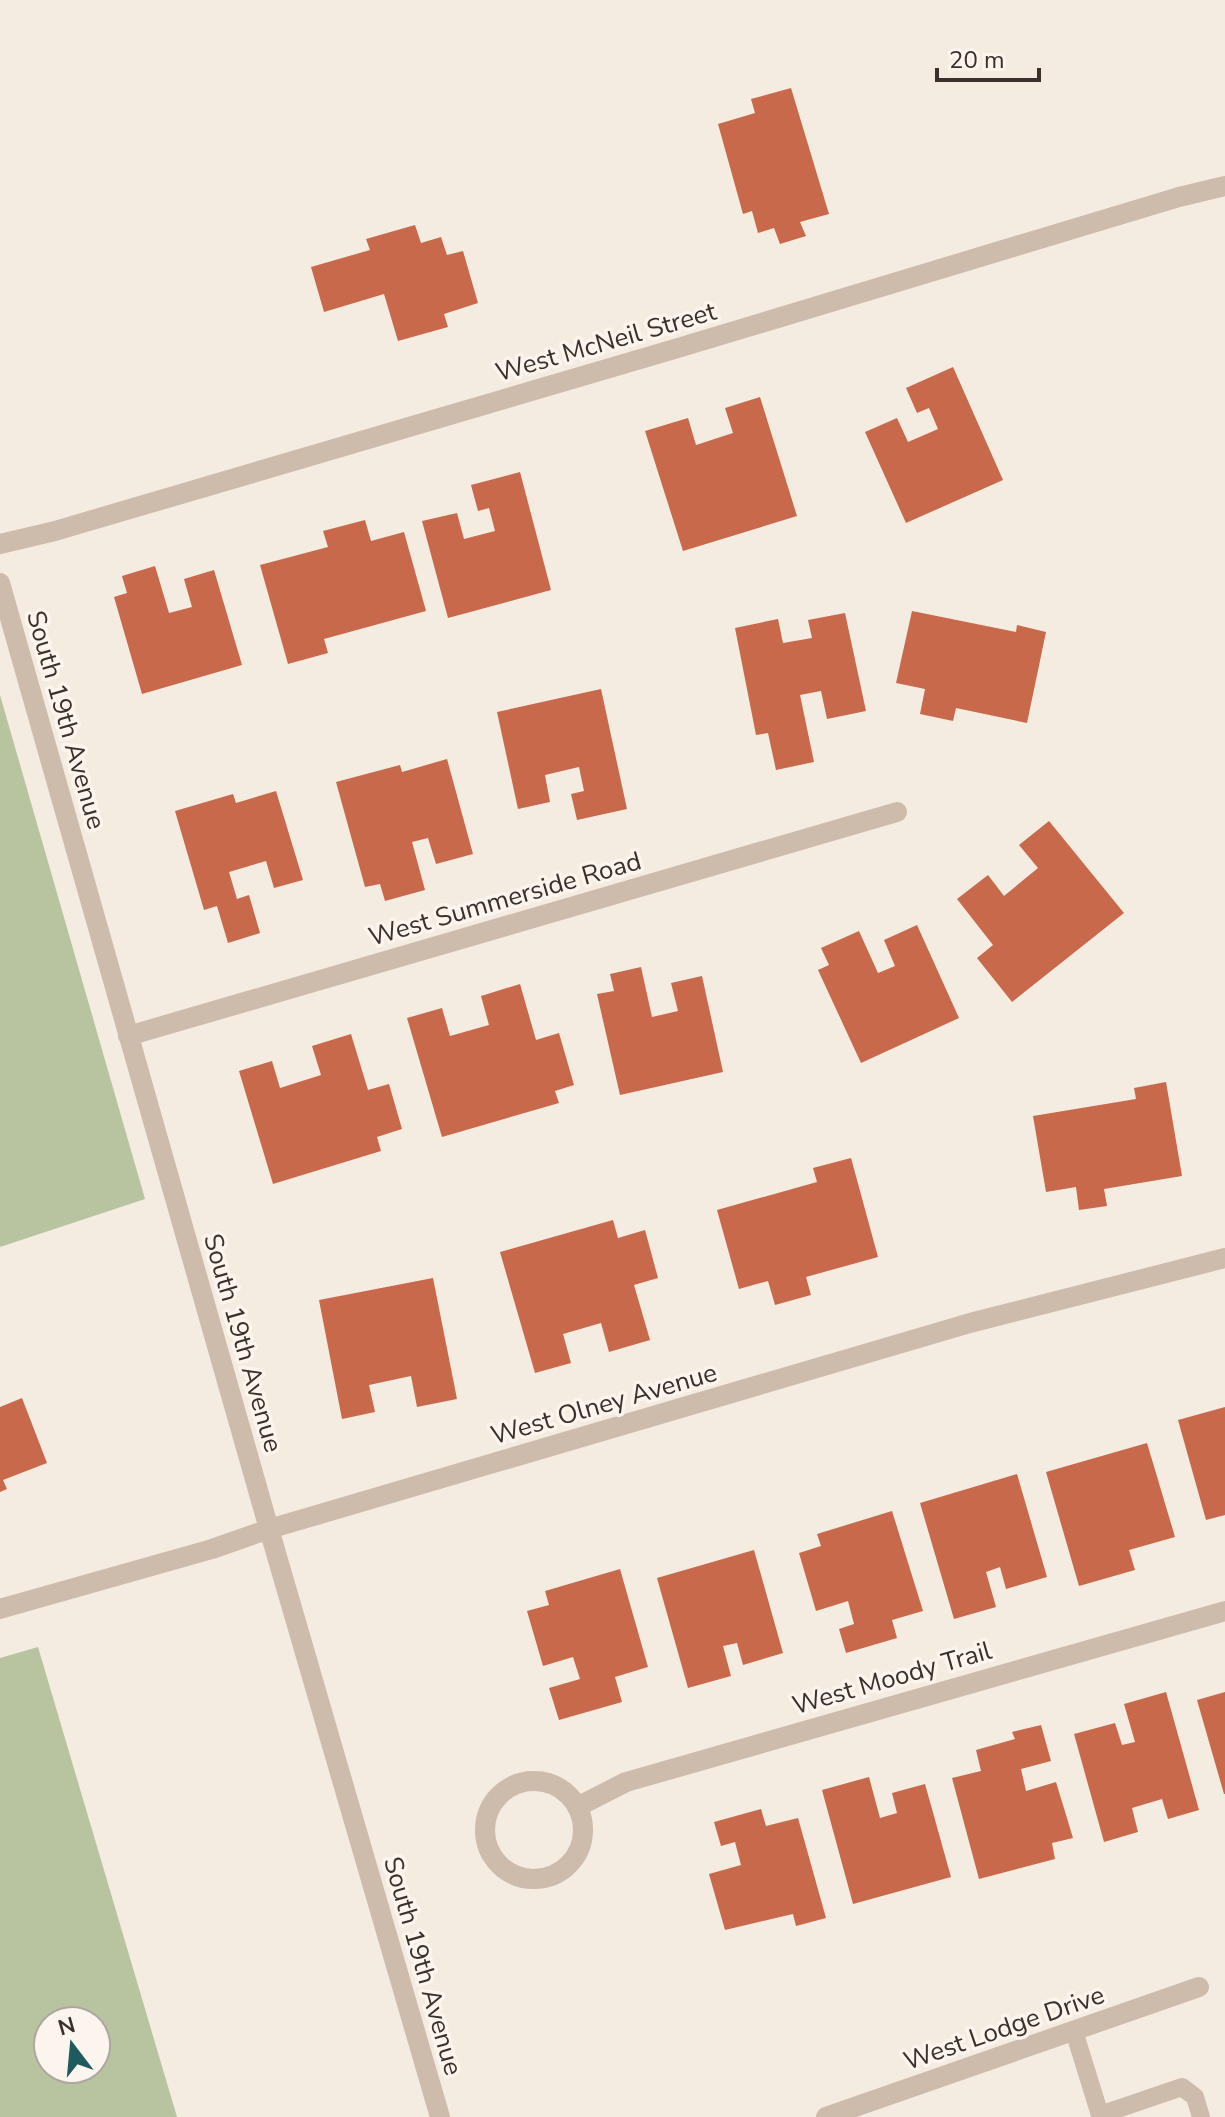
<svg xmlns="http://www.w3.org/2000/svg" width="1225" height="2117" font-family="'Nunito Sans',sans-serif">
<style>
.green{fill:#b8c4a0;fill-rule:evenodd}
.building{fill:#c8694b}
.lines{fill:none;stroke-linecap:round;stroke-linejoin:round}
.service{stroke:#cdbbac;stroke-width:18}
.minor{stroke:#cdbbac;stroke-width:20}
.tertiary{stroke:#cdbbac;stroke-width:20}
.labels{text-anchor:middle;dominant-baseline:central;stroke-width:7;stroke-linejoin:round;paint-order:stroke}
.street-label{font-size:26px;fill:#3b302b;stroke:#fbf5ee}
</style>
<rect width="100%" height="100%" fill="#f4ebe1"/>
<g class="green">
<path d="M0 695 145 1199 0 1247Z"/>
<path d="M38 1647 177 2117H0V1658ZM96 2021V2069H48V2021Z"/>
</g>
<g class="building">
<path d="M791 88 829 214 800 222 806 236 780 244 774 228 758 233 752 211 743 214 718 124 755 113 751 99Z"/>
<path d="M415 225 421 243 441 237 447 255 463 251 478 303 444 314 448 327 398 341 384 294 324 312 311 267 370 250 366 239Z"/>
<path d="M953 367 1003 480 906 523 865 432 897 418 908 442 938 429 929 408 917 413 906 388Z"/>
<path d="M760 397 797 516 683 551 645 431 688 418 696 445 733 433 725 408Z"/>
<path d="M520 472 551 590 448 618 422 521 457 513 464 539 495 531 489 508 478 511 471 485Z"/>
<path d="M365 520 371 541 404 532 426 611 324 639 328 653 288 664 260 565 328 547 323 531Z"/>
<path d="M155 566 169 613 192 607 184 579 214 570 242 665 142 694 114 597 127 593 122 576Z"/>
<path d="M912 611 1016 632 1017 625 1046 632 1027 723 956 708 953 721 920 714 925 689 896 683Z"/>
<path d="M845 613 866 711 827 719 821 691 800 695 814 762 776 770 768 733 756 735 735 628 778 619 783 643 812 638 808 620Z"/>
<path d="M601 689 627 809 577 820 571 794 584 791 579 767 545 775 550 802 518 809 497 712Z"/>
<path d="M447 759 473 854 436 864 428 838 412 842 425 890 385 901 380 884 365 887 336 782 400 765 402 772Z"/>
<path d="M276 791 303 880 274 888 266 861 229 872 237 899 249 895 260 933 228 943 217 906 204 910 175 811 233 794 236 803Z"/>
<path d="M1049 821 1124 913 1012 1002 977 958 993 945 957 899 988 875 1004 896 1038 868 1019 845Z"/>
<path d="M917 925 959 1018 861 1063 818 970 829 965 821 948 859 931 878 973 895 966 884 940Z"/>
<path d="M641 967 652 1017 678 1011 671 983 702 976 723 1072 620 1095 597 994 614 991 610 974Z"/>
<path d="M520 984 536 1040 559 1033 574 1085 555 1091 559 1103 442 1137 407 1018 442 1008 450 1036 489 1025 481 996Z"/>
<path d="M351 1034 368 1090 389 1084 402 1129 377 1137 381 1151 273 1184 239 1071 272 1061 280 1088 321 1075 312 1046Z"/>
<path d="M1166 1082 1182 1176 1104 1189 1107 1206 1079 1210 1076 1187 1046 1192 1033 1116 1136 1099 1134 1088Z"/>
<path d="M851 1158 878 1257 806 1277 811 1295 775 1305 768 1281 739 1289 717 1210 817 1182 813 1168Z"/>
<path d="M613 1220 618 1238 645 1230 658 1278 634 1285 650 1340 609 1352 601 1323 563 1334 571 1363 535 1373 500 1252Z"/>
<path d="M433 1278 457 1399 417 1407 411 1376 369 1385 375 1412 342 1419 319 1300Z"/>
<path d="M22 1398 47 1463 3 1480 7 1489 0 1492V1407Z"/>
<path d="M1225 1407V1515L1206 1520 1178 1420Z"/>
<path d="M1147 1443 1175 1537 1129 1550 1135 1570 1079 1586 1046 1472Z"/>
<path d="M1017 1474 1047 1577 1006 1589 1000 1567 986 1572 996 1607 954 1619 920 1503Z"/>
<path d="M892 1511 923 1611 892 1620 897 1638 846 1653 839 1629 854 1624 848 1601 816 1611 799 1553 821 1546 817 1534Z"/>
<path d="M754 1550 783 1653 743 1665 737 1643 723 1646 731 1676 688 1688 657 1578Z"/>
<path d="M620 1569 648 1667 615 1677 622 1702 559 1720 549 1688 580 1679 573 1657 543 1666 527 1611 549 1605 545 1591Z"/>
<path d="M1166 1692 1199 1810 1168 1819 1162 1799 1132 1808 1138 1832 1104 1842 1074 1734 1115 1723 1122 1745 1135 1742 1124 1704Z"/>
<path d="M1225 1692V1794H1224L1197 1700Z"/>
<path d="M1041 1725 1051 1761 1021 1769 1026 1791 1056 1782 1073 1838 1052 1843 1055 1859 979 1879 952 1778 981 1771 976 1750 1015 1739 1012 1732Z"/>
<path d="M869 1777 880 1818 897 1813 892 1793 925 1784 951 1877 853 1904 822 1790Z"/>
<path d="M761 1809 766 1826 798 1818 826 1918 796 1926 793 1914 725 1930 709 1874 741 1865 735 1842 721 1846 714 1822Z"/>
</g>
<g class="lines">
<path class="service" d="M1074 2031 1100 2115 1182 2087 1195 2097 1201 2117"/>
<g class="minor">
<path d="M0 544 55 531 678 348 1179 197 1225 186"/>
<path d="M128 1036 897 812"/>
<path d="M0 1609 212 1549 269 1529 970 1323 1225 1258"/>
<circle cx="534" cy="1830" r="49"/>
<path d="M577 1807 626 1782 1225 1611"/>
<path d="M826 2117 1199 1987"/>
</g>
<path class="tertiary" d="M0 583 269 1529 440 2117"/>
</g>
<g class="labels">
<g class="street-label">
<text transform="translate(606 342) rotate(-16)">West McNeil Street</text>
<text transform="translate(66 720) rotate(74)">South 19th Avenue</text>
<text transform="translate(505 899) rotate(-16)">West Summerside Road</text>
<text transform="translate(243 1343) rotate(74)">South 19th Avenue</text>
<text transform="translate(604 1404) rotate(-16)">West Olney Avenue</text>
<text transform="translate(892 1678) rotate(-16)">West Moody Trail</text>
<text transform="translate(423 1966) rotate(74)">South 19th Avenue</text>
<text transform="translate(1004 2028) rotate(-19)">West Lodge Drive</text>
</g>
</g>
<g transform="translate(72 2045) rotate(344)"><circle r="38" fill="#fbf5ee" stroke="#aea6a0" stroke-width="2"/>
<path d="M0-6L14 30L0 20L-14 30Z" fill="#1f5a5e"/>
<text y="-12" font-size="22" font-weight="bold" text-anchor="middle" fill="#3b302b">N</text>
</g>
<path d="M937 68v12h102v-12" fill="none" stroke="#3b302b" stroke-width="4"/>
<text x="949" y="68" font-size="24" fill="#3b302b" stroke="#fbf5ee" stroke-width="6" paint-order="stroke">20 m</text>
</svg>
